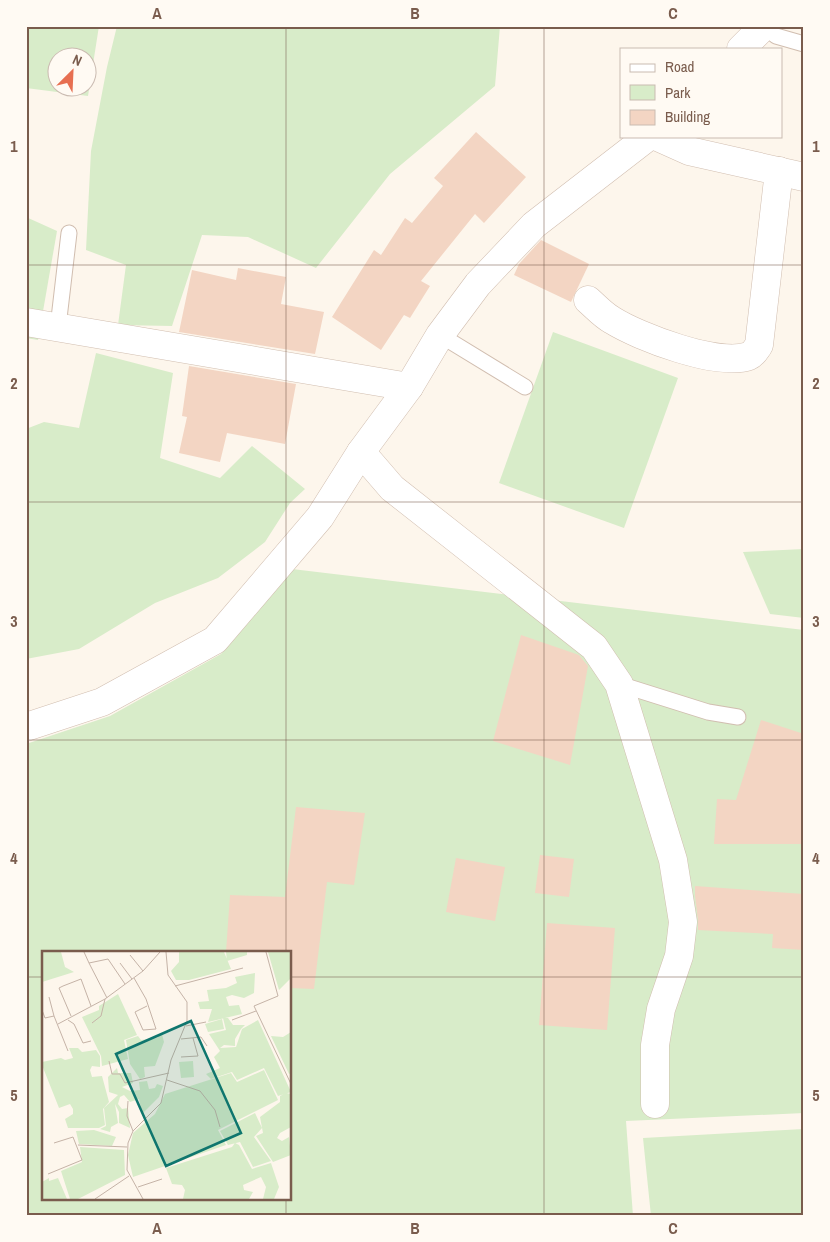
<svg xmlns="http://www.w3.org/2000/svg" width="830" height="1242" font-family="'Archivo Narrow',sans-serif">
<style>
.green{fill:#d8ecc9;fill-rule:evenodd}
.building{fill:#f3d5c3}
.lines{fill:none;stroke-linecap:round;stroke-linejoin:round}
.service-casing{stroke:#d1beb0;stroke-width:17}
.minor-casing{stroke:#d1beb0;stroke-width:29}
.tertiary-casing{stroke:#d1beb0;stroke-width:29}
.service{stroke:#fff;stroke-width:15}
.minor{stroke:#fff;stroke-width:28}
.tertiary{stroke:#fff;stroke-width:28}
.grid{fill:none;stroke:#7a5c4d;stroke-width:1;stroke-opacity:0.55}
.inset-road{fill:none;stroke:#c5b3a7;stroke-width:1}
.view{fill:#0f766e;fill-opacity:0.15;stroke:#0f766e;stroke-width:2.5}
.inset-edge{fill:none;stroke:#7a5c4d;stroke-width:2.5}
.neatline{fill:none;stroke:#7a5c4d;stroke-width:2}
.grid-label{font-size:16px;text-anchor:middle;font-weight:bold;fill:#7a5c4d}
</style>
<rect width="100%" height="100%" fill="#fdf6ec"/>
<g class="green">
<path d="M26 26H99L88 96 26 88ZM58 58H88V88H58Z"/>
<path d="M117 26H500L495 86 390 174 316 268 248 237 202 235 172 326 118 325 126 265 86 250 91 151 107 67Z"/>
<path d="M26 217 57 231 38 340 26 338Z"/>
<path d="M553 332 678 378 624 528 499 483Z"/>
<path d="M96 353 173 373 160 458 220 478 252 446 305 489 290 503 265 542 218 578 155 603 79 649 26 659V569L28 563 26 527V429L44 422 79 428Z"/>
<path d="M804 549V618L770 614 743 552Z"/>
<path d="M292 569 804 630V1113L626 1121 633 1216H26V744L110 716 221 654ZM44 952H290V1198H44Z"/>
<path d="M804 1129V1216H651L643 1138Z"/>
</g>
<g class="building">
<path d="M476 132 526 177 484 223 475 214 421 281 430 286 410 318 404 315 381 350 332 317 374 250 381 255 405 218 412 223 443 186 434 178Z"/>
<path d="M541 240 589 264 571 302 514 275 519 264Z"/>
<path d="M238 268 286 277 281 304 324 312 315 354 179 332 192 270 236 280Z"/>
<path d="M189 366 296 384 285 444 227 433 220 462 179 453 187 417 182 416Z"/>
<path d="M521 635 579 655 588 666 570 765 493 741Z"/>
<path d="M761 720 804 734V844H714L717 799 736 800Z"/>
<path d="M296 807 365 813 354 885 327 882 314 989 290 988V952H226L230 895 285 897Z"/>
<path d="M540 855 574 859 569 897 535 893Z"/>
<path d="M456 858 505 867 495 921 446 912Z"/>
<path d="M695 886 804 894V950L772 948 773 934 698 930V920L695 896Z"/>
<path d="M547 923 615 928 607 1030 539 1025Z"/>
</g>
<g class="lines">
<defs>
<g id="service">
<path d="M764 26 776 36 804 44"/>
<path d="M58 327 69 233"/>
<path d="M440 335 525 387"/>
<path d="M619 684 708 712 738 717"/>
</g>
<g id="minor">
<path d="M660 136V138L689 151 804 177"/>
<path d="M588 300C596 307 603 315 612 320 639 337 718 367 749 356 754 354 756 349 759 345L779 171"/>
<path d="M26 322 409 387"/>
<path d="M361 452 392 488 594 647 619 684 673 860 683 922 679 956 661 1009 655 1045V1104"/>
</g>
<g id="tertiary">
<path d="M741 49 764 26"/>
<path d="M26 727 102 702 215 640 320 517 361 452 409 387 440 335 478 284 534 225 649 136"/>
</g>
</defs>
<use href="#service" class="service-casing"/>
<use href="#minor" class="minor-casing"/>
<use href="#tertiary" class="tertiary-casing"/>
<use href="#service" class="service"/>
<use href="#minor" class="minor"/>
<use href="#tertiary" class="tertiary"/>
</g>
<path class="grid" d="M286 26V952M544 26V1216M26 265H804M26 502H804M26 740H804M26 977H44M290 977H804M286 1198V1216"/>
<g transform="translate(42 951)">
<rect width="249" height="249" fill="#fdf6ec"/>
<path d="M0 1H19L23 16 32 21 0 31ZM137 1H182L189 18 147 29H134L129 20 137 11ZM184 1H205V4L185 10ZM226 1H249V27L237 39ZM213 22 212 42 202 47 190 44 184 46 187 55 197 54 200 63 166 71 170 58H158L156 51 167 50 165 39 184 37 195 32 193 26ZM76 43 95 84 82 89 86 108 60 115 59 105 40 66 57 59V55ZM181 67H186L191 74H203L199 78 193 88V95L182 94 178 97 194 96 200 78 216 69 249 141 236 145 222 117 195 129 190 121 169 128 164 123 178 117 172 106 178 100 167 83 184 79ZM180 68 182 78 166 81 163 73ZM249 81V122L247 123 229 85 241 86ZM120 83 122 91 113 115 102 116 103 126 98 128 88 113 84 89 96 85 99 89 115 87ZM27 97H36L40 101 54 99 58 105V116L50 115 48 119 50 126 60 125 67 151 61 158 63 174 57 177H26L23 168 31 163V158L28 153 17 157 0 114V111L19 107 23 109 31 107ZM151 110 152 126 139 127 137 111ZM75 117 76 122H89L91 132 80 136 88 140 98 139 97 131 105 130 107 138 113 137 115 133 121 135 117 146 100 163 97 148 88 151 82 144 78 146 76 153 80 158 86 157 88 177 77 172V161L73 153 76 172 69 176 68 181 58 178 64 175 62 157 76 144 67 141 66 126ZM222 119 236 149 176 179 184 194 91 226 86 204 91 182 113 163 123 143 189 122 195 131ZM244 142 249 143V176L238 182 235 187 240 190 247 186 249 204 231 211 214 185 221 182 218 166 238 151V145ZM213 162 220 177 212 186 229 210 211 216 198 191 186 194 178 180ZM52 179 74 186 70 195 37 193 34 180ZM193 192 197 194 210 218 229 212 237 236 232 248H221L224 236 219 226 201 234 202 239 211 241 207 248H141L143 239 140 234 130 233 124 217 190 196ZM38 196 82 199 83 224 36 248H28L19 220 40 211ZM7 227V230L16 227 25 248H0V231Z" fill="#d8ecc9"/>
<path class="inset-road" d="M42 1 47 12 66 8 83 33M224 1 236 45 212 55 249 133M88 4 101 20M47 12 65 47M78 12 90 28M92 27 104 48 114 78 101 79 93 61 105 55M133 35 201 17M7 46 12 65M0 59 3 67 12 65 26 100M29 65 17 37 21 35 39 28 49 55M26 69 32 73 41 92 49 90M190 69 214 60M50 72 59 65 63 48M16 73 63 48 101 20 118 1M144 75 164 71M139 88 159 86 165 95M139 106 156 105 151 87M67 110 70 123H78L83 132 127 122M125 129 158 140 173 159 178 176M86 150 85 165 91 180M36 194 85 196M6 223 40 209 31 186 12 192M96 236 120 228M53 248 87 225M101 248 85 219 86 192 91 180 119 152 129 109 145 70V51L126 24 124 1"/>
<path class="view" d="M149 70 199 182 124 215 74 103Z"/>
<rect width="249" height="249" class="inset-edge"/>
</g>
<rect width="830" height="1242" fill="none" stroke="#fffaf3" stroke-width="55"/>
<rect x="620" y="48" width="162" height="90" fill="#fffaf3" stroke="#cabbb1"/>
<rect x="630" y="64" width="25" height="8" fill="#ffffff" stroke="#cabbb1"/>
<text x="665" y="72" font-size="15" fill="#7a5c4d">Road</text>
<rect x="630" y="85" width="25" height="15" fill="#d8ecc9" stroke="#cabbb1"/>
<text x="665" y="98" font-size="15" fill="#7a5c4d">Park</text>
<rect x="630" y="110" width="25" height="15" fill="#f3d5c3" stroke="#cabbb1"/>
<text x="665" y="122" font-size="15" fill="#7a5c4d">Building</text>
<g transform="translate(72 72) rotate(24)"><circle r="24" fill="#fffaf3" stroke="#cabbb1"/>
<path d="M0-4L9 19L0 12L-9 19Z" fill="#e76f51"/>
<text y="-8" font-size="14" font-weight="bold" text-anchor="middle" fill="#7a5c4d">N</text>
</g>
<rect x="28" y="28" width="774" height="1186" class="neatline"/>
<g class="grid-label">
<text x="157" y="19">A</text>
<text x="415" y="19">B</text>
<text x="673" y="19">C</text>
<text x="14" y="152">1</text>
<text x="816" y="152">1</text>
<text x="14" y="389">2</text>
<text x="816" y="389">2</text>
<text x="14" y="627">3</text>
<text x="816" y="627">3</text>
<text x="14" y="864">4</text>
<text x="816" y="864">4</text>
<text x="14" y="1101">5</text>
<text x="816" y="1101">5</text>
<text x="157" y="1234">A</text>
<text x="415" y="1234">B</text>
<text x="673" y="1234">C</text>
</g>
</svg>
